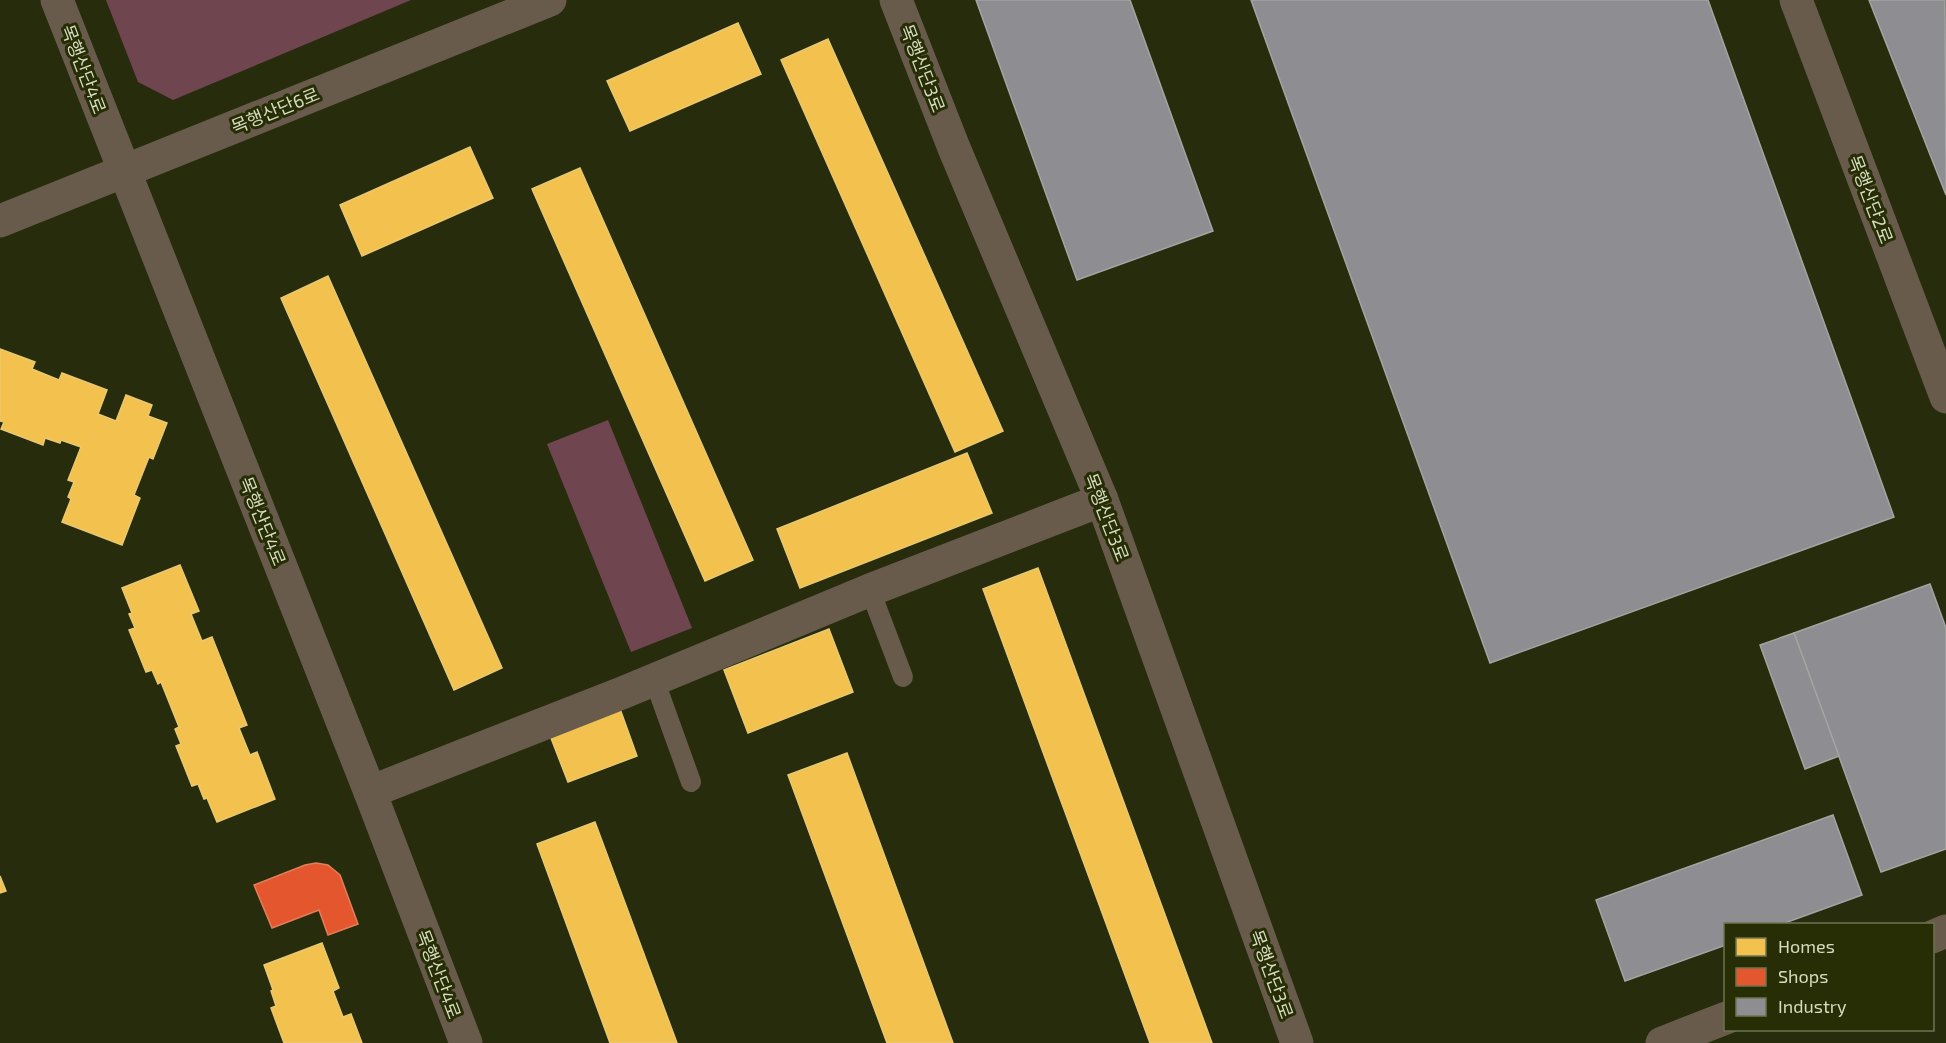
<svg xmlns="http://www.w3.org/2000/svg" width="1946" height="1043" font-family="'Exo 2','Noto Sans KR',sans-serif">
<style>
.green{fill:#6f454f}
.homes{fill:#f2c14e;stroke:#e9c970;stroke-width:1.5}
.shops{fill:#e4572e;stroke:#e07f5a;stroke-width:1.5}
.industry{fill:#8d8d92;stroke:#a3a5a0;stroke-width:1.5}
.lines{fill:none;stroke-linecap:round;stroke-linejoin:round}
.service{stroke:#685b4b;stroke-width:20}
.minor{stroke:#685b4b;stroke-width:33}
.tertiary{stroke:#685b4b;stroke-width:33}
.labels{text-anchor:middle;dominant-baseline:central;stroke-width:6;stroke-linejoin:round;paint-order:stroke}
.street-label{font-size:18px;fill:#d5dcc0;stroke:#272e05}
</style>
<rect width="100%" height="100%" fill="#272c0d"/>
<g class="green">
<path d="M106 0H411L173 100 138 82Z"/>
<path d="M608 420 692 628 631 652 547 444Z"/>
</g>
<g class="homes">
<path d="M738 23 761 74 630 131 607 81Z"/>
<path d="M828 39 1003 431 955 452 781 60Z"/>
<path d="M470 147 493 198 362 256 340 205Z"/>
<path d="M580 168 753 560 705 581 532 189Z"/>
<path d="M328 276 502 668 454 690 281 298Z"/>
<path d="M0 349 35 362 32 369 59 380 62 373 107 390 98 414 116 421 126 395 152 405 148 416 167 423 153 459 149 457 134 495 140 498 122 545 62 522 71 499 68 497 74 482 68 480 81 447 61 440 60 443 45 438 43 445 1 429 4 422 0 421Z"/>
<path d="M967 453 992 513 800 588 777 529Z"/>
<path d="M180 565 199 611 191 614 202 641 212 637 247 725 239 728 250 755 257 752 275 799 217 822 207 798 204 799 198 784 192 786 176 746 181 744 175 729 179 727 161 682 158 684 152 670 146 672 129 630 135 628 129 614 132 613 122 588Z"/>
<path d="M1038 568 1212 1043H1150L983 589Z"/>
<path d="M829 629 853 692 748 733 724 670Z"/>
<path d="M619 706 637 756 568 782 549 733Z"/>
<path d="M847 753 953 1043H887L788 775Z"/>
<path d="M595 822 677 1043H610L537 844Z"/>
<path d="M0 876 6 891 0 893Z"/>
<path d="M322 943 339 988 333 991 343 1017 351 1014 362 1043H284L271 1008 276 1006 271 991 273 990 264 965Z"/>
</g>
<path class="shops" d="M316 863 328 865 340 875 358 924 328 935 319 910 272 928 254 885 305 865Z"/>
<g class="industry">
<path d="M976 0H1130L1213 231 1077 280Z"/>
<path d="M1251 0H1708L1894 517 1490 663Z"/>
<path d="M1869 0H1945L1946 195Z"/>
<path d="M1930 584 1946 628V849L1881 872 1794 633Z"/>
<path d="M1794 633 1839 756 1805 769 1760 645Z"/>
<path d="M1833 815 1862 895 1782 924H1726V945L1625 981 1596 900Z"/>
</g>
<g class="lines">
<g class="service">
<path d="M870 590 903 677"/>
<path d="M654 679 691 782"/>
</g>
<g class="minor">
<path d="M57 0 370 792 466 1043"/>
<path d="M896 0 954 148 1102 500 1297 1043"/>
<path d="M0 221 550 0"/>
<path d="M370 792 622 693 870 590 1102 500"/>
</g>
<g class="tertiary">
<path d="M1796 0 1946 397"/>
<path d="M1932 937 1946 931"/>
<path d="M1662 1043 1726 1018"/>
</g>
</g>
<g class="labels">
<g class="street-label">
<text transform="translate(923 68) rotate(69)">목행산단3로</text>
<text transform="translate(84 69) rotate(69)">목행산단4로</text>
<text transform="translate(275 110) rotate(-22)">목행산단6로</text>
<text transform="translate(1871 199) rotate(69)">목행산단2로</text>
<text transform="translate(1107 517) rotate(69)">목행산단3로</text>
<text transform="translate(263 521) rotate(68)">목행산단4로</text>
<text transform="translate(439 974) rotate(69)">목행산단4로</text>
<text transform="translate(1272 974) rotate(70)">목행산단3로</text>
</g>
</g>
<rect x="1724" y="923" width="210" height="108" fill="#272e05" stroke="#6d7450" stroke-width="1.5"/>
<rect x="1736" y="938" width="30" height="18" fill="#f2c14e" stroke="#6d7450" stroke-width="1.5"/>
<text x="1778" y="953" font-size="18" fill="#d5dcc0">Homes</text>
<rect x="1736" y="968" width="30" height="18" fill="#e4572e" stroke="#6d7450" stroke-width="1.5"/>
<text x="1778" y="983" font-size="18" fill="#d5dcc0">Shops</text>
<rect x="1736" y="998" width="30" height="18" fill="#8d8d92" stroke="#6d7450" stroke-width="1.5"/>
<text x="1778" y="1013" font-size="18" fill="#d5dcc0">Industry</text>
</svg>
